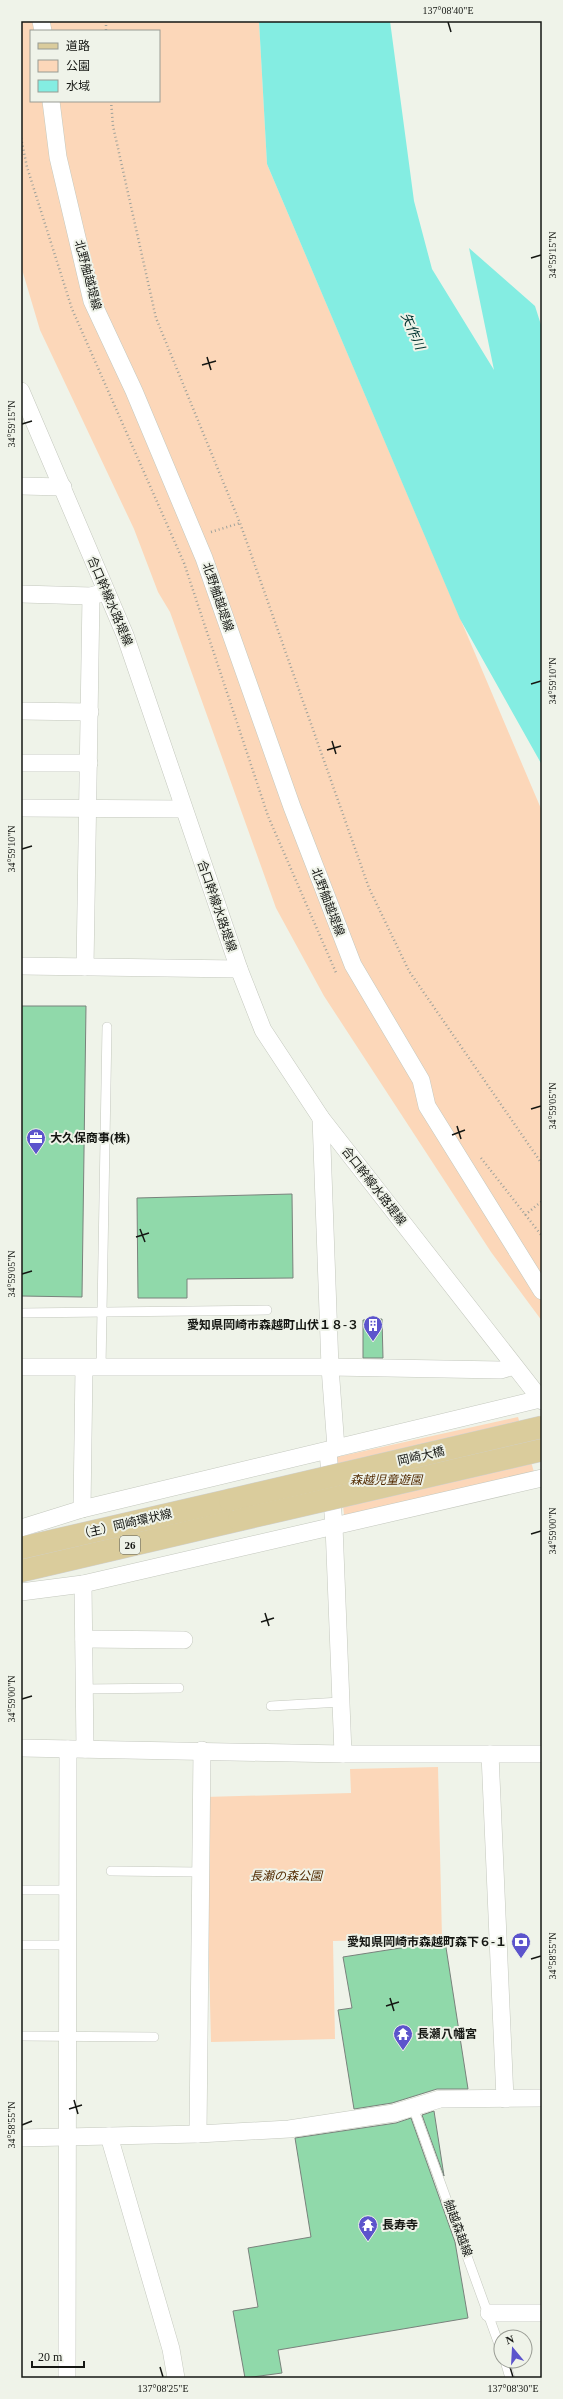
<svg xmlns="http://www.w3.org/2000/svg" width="563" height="2399" font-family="'Times New Roman','Noto Sans JP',serif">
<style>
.green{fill:#fcd7b9;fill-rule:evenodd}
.water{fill:#84ede2}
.building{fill:#90d9aa;stroke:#79827c}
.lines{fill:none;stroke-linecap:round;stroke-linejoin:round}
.service-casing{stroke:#c4c8be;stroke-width:10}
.minor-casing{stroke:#c4c8be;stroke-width:18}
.primary-casing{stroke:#d0d1d0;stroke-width:23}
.path{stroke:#9fa29b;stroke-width:2.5;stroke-dasharray:1 3;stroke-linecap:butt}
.service{stroke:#fff;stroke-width:9}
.minor{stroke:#fff;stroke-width:17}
.primary{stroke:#dacc9c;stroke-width:22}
.primary-bridge-casing{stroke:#d0d1d0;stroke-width:23;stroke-linecap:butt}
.primary-bridge{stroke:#dacc9c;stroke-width:22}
.ticks{fill:none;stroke:#151713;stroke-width:1.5}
.labels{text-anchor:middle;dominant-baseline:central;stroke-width:4;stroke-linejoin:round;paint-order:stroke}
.shield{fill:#eff3e9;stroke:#565953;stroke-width:1}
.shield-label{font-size:11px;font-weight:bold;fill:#151713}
.street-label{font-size:12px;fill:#151713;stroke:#eff3e9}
.poi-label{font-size:12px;font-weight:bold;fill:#151713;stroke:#eff3e9;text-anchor:start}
.park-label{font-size:12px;font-style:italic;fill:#512a00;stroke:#eff3e9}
.water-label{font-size:13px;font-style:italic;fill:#003430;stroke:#eff3e9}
.neatline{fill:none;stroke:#151713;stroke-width:1.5}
.ticks-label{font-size:10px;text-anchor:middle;fill:#151713}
</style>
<rect width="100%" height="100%" fill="#eff3e9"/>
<g class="green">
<path d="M21 21H259L267 164 542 811V1321L491 1252 324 996 276 908 170 612 158 592 134 529 40 330 21 266ZM31 31H159V101H31Z"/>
<path d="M518 1417 536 1479 345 1522 337 1457Z"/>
<path d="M438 1767 442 1938 333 1941 335 2039 211 2042 205 1797 351 1793 350 1769Z"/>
</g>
<path class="water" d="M259 21H390L414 201 432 269 494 370 469 248 535 306 542 328V765L460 619 267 164Z"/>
<g class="building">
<path d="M21 1006H86L82 1297 21 1296Z"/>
<path d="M292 1194 293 1278 187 1279V1298H138L137 1198Z"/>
<path d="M382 1319 383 1358H363V1320Z"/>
<path d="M445 1941 468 2089H437L392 2103 354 2109 338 2010 352 2008 343 1957Z"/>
<path d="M434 2111 444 2176 422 2115Z"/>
<path d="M411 2118 455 2242 468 2318 278 2350 282 2373 245 2378 233 2311 258 2307 248 2248 311 2237 295 2138 396 2123Z"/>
</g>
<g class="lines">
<defs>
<g id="service">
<path d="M21 1313 267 1310"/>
<path d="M101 1368 107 1027"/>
<path d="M83 1689 179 1688"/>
<path d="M271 1706 341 1702"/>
<path d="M111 1871 199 1872"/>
<path d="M21 1890H66"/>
<path d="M21 1945H67"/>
<path d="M21 2036 154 2037"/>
<path d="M413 2107 501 2350"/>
<path d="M505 2361 510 2378"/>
</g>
<g id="minor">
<path d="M41 21 43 31"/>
<path d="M51 101 58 157 92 301 134 391 204 558 292 807 353 965 421 1080 427 1106 542 1291"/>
<path d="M21 391 125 635 239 969 263 1030 321 1118 542 1401"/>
<path d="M21 486 63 487"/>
<path d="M21 594 91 596 101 593"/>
<path d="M21 711 90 712"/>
<path d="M21 763H89"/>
<path d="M21 808 183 809"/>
<path d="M21 966 239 969"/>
<path d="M85 967 91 596"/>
<path d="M321 1118 330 1367 336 1448"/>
<path d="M21 1367H330L501 1370 514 1366"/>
<path d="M328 1451 334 1526 343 1754"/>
<path d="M82 1509 84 1368"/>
<path d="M21 1528 82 1509 540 1399"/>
<path d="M83 1584 85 1749"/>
<path d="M21 1592 83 1584 542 1478"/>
<path d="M84 1639 184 1640"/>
<path d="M21 1748 343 1754H542"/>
<path d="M490 1754 505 2099"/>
<path d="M198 2134 202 1750"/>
<path d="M109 2136 171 2349 176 2378"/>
<path d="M21 2138 198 2134 289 2129 394 2113 440 2099 542 2098"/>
<path d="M489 2313H542"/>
<path d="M67 2378 68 1749"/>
</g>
<g id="primary">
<path d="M21 1548 230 1500"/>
<path d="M21 1571 239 1520"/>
</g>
</defs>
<use href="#service" class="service-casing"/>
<use href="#minor" class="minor-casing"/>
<use href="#primary" class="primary-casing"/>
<g class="path">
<path d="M106 21V31"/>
<path d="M111 101 113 126 156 318 240 523 369 888 409 971 542 1164"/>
<path d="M21 138 27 167 72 309 184 563 268 816 337 975"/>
<path d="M211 532 240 523"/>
<path d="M481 1158 542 1236"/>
<path d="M525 1215 542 1201"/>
</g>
<use href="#service" class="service"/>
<use href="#minor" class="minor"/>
<use href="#primary" class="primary"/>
<defs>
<g id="primary-bridge">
<path d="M230 1500 542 1427"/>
<path d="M239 1520 542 1450"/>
</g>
</defs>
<use href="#primary-bridge" class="primary-bridge-casing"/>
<use href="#primary-bridge" class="primary-bridge"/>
</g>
<path class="ticks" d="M448 22 451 32M531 258 541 255M207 357 211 370M202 365 216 361M22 424 32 421M531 684 541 681M332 741 336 754M327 750 341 746M22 849 32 846M531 1109 541 1106M457 1126 461 1139M452 1135 465 1130M140 1229 145 1242M136 1237 149 1233M22 1274 32 1271M531 1534 541 1531M265 1613 269 1626M261 1622 274 1618M22 1699 32 1696M531 1959 541 1956M390 1998 394 2011M386 2006 399 2002M74 2100 78 2114M69 2109 82 2105M22 2125 32 2121M160 2367 163 2377M510 2367 513 2377"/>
<defs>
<symbol id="office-pin" viewBox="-11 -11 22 30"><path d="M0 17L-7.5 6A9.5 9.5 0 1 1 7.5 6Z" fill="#5c54cc" stroke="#eff3e9"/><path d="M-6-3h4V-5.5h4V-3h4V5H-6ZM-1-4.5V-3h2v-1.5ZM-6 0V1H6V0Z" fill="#fff"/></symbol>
<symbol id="building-pin" viewBox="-11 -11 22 30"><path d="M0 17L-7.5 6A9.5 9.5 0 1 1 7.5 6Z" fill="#5c54cc" stroke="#eff3e9"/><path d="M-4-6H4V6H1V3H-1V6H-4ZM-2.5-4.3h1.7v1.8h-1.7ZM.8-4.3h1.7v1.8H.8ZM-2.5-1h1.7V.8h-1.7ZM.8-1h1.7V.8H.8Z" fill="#fff"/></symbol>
<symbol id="bank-pin" viewBox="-11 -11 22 30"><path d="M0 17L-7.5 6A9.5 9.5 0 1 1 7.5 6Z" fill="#5c54cc" stroke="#eff3e9"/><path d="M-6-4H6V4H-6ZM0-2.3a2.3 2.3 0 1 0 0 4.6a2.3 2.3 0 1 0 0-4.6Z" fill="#fff"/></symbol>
<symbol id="temple-pin" viewBox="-11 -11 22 30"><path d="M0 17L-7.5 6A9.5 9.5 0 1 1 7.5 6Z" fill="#5c54cc" stroke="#eff3e9"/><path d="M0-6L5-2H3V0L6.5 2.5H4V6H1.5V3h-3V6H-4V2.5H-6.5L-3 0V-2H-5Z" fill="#fff"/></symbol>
</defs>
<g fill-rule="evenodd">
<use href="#office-pin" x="25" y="1127" width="22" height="30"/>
<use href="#building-pin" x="362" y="1314" width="22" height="30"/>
<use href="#bank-pin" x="510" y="1931" width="22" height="30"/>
<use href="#temple-pin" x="392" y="2023" width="22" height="30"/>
<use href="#temple-pin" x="357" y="2214" width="22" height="30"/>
</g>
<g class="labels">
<rect class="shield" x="120" y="1536" width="20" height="18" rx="3"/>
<g class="shield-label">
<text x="130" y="1545">26</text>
</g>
<g class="street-label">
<text transform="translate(88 275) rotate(75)">北野舳越堤線</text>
<text transform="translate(218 597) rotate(71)">北野舳越堤線</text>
<text transform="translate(110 601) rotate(67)">合口幹線水路堤線</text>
<text transform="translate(328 902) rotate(69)">北野舳越堤線</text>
<text transform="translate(217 906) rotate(71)">合口幹線水路堤線</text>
<text transform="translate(374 1186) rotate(52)">合口幹線水路堤線</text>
<text transform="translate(421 1456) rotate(-13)">岡崎大橋</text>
<text transform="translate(125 1524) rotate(-13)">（主）岡崎環状線</text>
<text transform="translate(458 2228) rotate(70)">舳越森越線</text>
</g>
<g class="poi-label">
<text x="50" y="1138">大久保商事(株)</text>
<text x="359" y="1325" text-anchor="end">愛知県岡崎市森越町山伏１８‐３</text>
<text x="507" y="1942" text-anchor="end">愛知県岡崎市森越町森下６‐１</text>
<text x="417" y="2034">長瀬八幡宮</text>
<text x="382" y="2225">長寿寺</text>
</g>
<g class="park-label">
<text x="386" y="1480">森越児童遊園</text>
<text x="286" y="1876">長瀬の森公園</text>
</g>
<g class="water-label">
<text transform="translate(413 331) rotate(66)">矢作川</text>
</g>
</g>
<rect width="563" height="2399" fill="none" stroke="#eff3e9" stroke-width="44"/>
<rect x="30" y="30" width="130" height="72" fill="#eff3e9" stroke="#989b93"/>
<rect x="38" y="43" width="20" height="6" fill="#dacc9c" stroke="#989b93"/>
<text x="66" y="50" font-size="12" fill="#151713">道路</text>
<rect x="38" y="60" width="20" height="12" fill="#fcd7b9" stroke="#989b93"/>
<text x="66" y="70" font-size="12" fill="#151713">公園</text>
<rect x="38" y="80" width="20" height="12" fill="#84ede2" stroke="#989b93"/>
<text x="66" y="90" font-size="12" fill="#151713">水域</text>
<g transform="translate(513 2349) rotate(342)"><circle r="19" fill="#eff3e9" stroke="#989b93"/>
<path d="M0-3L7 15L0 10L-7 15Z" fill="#5c54cc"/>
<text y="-6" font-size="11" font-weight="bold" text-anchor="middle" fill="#151713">N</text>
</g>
<path d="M32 2361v6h52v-6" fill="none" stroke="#151713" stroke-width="2"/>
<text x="38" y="2361" font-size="12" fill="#151713" stroke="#eff3e9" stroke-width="3" paint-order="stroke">20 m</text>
<rect x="22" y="22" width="519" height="2355" class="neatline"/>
<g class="ticks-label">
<text x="448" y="14">137°08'40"E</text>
<text transform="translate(552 255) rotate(-90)" y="4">34°59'15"N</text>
<text transform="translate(11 424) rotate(-90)" y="4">34°59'15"N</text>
<text transform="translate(552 681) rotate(-90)" y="4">34°59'10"N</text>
<text transform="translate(11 849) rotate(-90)" y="4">34°59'10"N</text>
<text transform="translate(552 1106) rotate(-90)" y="4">34°59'05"N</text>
<text transform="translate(11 1274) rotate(-90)" y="4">34°59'05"N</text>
<text transform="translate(552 1531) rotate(-90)" y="4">34°59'00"N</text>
<text transform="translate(11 1699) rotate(-90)" y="4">34°59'00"N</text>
<text transform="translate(552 1956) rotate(-90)" y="4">34°58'55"N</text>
<text transform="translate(11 2125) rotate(-90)" y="4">34°58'55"N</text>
<text x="163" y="2392">137°08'25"E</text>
<text x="513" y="2392">137°08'30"E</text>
</g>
</svg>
